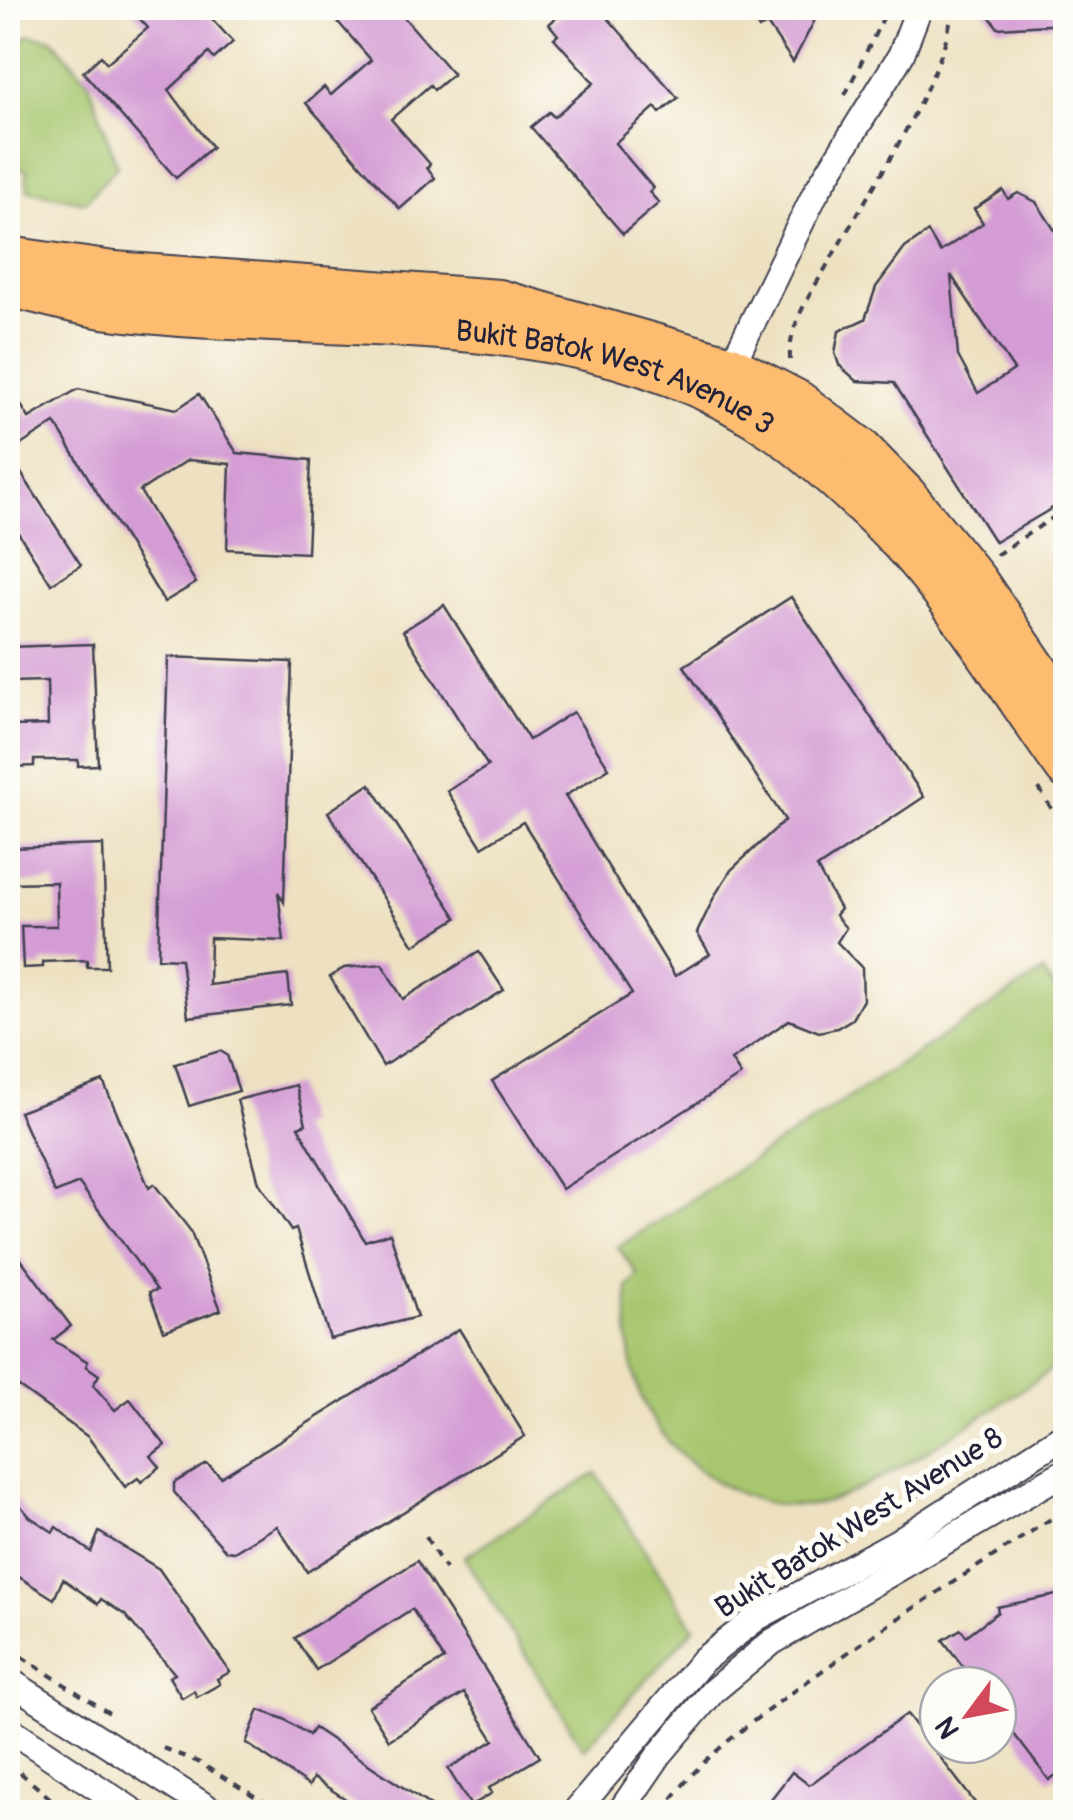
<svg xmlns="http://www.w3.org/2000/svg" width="1073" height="1820" font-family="Pangolin,sans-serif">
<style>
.green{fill:#a7c66e;stroke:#647454;stroke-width:2.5}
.building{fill:#d49cd4;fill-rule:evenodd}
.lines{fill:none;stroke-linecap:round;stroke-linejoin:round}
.minor-casing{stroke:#403f4f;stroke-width:29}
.primary-casing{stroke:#403f4f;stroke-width:44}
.path{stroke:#403f4f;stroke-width:4;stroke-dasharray:8 8;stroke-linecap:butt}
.minor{stroke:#fff;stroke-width:25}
.primary{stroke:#febc70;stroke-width:40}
.labels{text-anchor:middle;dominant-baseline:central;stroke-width:10;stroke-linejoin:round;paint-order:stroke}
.street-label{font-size:30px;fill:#22223b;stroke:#fdfcf7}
</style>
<rect width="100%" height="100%" fill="#fdfcf7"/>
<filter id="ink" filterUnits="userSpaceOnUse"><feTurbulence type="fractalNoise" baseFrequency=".01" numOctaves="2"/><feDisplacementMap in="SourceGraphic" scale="20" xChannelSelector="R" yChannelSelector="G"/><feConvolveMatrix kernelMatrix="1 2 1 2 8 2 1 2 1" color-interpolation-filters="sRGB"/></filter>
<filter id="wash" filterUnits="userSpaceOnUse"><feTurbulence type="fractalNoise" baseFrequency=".0048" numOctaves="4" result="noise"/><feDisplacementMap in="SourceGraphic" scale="40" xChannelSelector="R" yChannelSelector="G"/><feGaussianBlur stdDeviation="2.25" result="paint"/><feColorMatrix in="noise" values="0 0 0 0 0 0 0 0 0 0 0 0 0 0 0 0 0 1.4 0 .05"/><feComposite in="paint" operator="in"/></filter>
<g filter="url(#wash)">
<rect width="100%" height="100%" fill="#ede1c1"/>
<g class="green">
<path d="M29 35 52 39 89 82 117 166 85 202 28 190 26 170 8 162V49Z"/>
<path d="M1043 972 1065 1004V1361C1010 1396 871 1497 813 1505 765 1510 721 1490 687 1460 631 1410 626 1357 628 1286L638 1275 618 1247Z"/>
<path d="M596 1473 694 1628 584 1749 464 1557Z"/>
</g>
<g id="blocks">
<g class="building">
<path d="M130 8H202L233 42 214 59 209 53 169 90 212 147 176 178 83 72 101 56 107 63 148 28Z"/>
<path d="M326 8H396L453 74 434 90 430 85 391 119 430 164 427 168 435 178 400 209 306 103 324 87 331 95 371 60Z"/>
<path d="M568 8H599L678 98 660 113 655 107 615 143 653 188 649 192 659 203 623 234 531 127 549 112 554 117 594 83 554 38 558 35 549 24Z"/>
<path d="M745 8H821L793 62 767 24 759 29Z"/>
<path d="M983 8H1066V24L998 28Z"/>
<path d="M1003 190 1008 199 1018 193 1036 202 1066 247V500L995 542 894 383 857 381 839 365 835 353 839 331 865 319 876 287 905 248 928 232 940 252 983 223 974 209ZM951 275 1014 370 978 393 958 356Z"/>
<path d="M8 384 29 418 78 389 177 409 199 394 237 453 311 460 307 553 227 549 230 464 188 460 140 491 196 583 164 602 55 423 8 453 81 565 51 584 8 517Z"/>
<path d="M791 597 924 797 817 868 840 909 835 915 846 928 837 942 862 968 863 1000 852 1019 837 1028 819 1032 789 1020 731 1060 741 1075 562 1189 492 1081 632 994 523 822 482 847 447 791 488 766 403 631 444 605 529 740 573 712 609 768 565 796 675 976 710 954 697 933 715 895 731 870 785 820 684 666Z"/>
<path d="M93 644 98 765 78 766V760H34V766L13 767 12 726 48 725 47 681 8 682V647Z"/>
<path d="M168 657 292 662 284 902 278 892 284 941 210 938 209 985 288 975 291 1005 188 1017 181 959 158 958Z"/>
<path d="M370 784 457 918 414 945 328 812Z"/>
<path d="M103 845 107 967H87V960L43 962V967L23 968 21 926H57L56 882 8 883V848Z"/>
<path d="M479 952 504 990 383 1066 330 977 344 968 382 964 403 999Z"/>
<path d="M220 1051 227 1055 239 1091 189 1106 175 1064Z"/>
<path d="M103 1081 149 1188 154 1184 190 1230 221 1310 164 1331 149 1292 157 1290 79 1183 55 1193 19 1112Z"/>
<path d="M296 1085 306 1124 298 1127 365 1241 390 1233 417 1317 330 1339 296 1229 291 1231 259 1183 237 1100Z"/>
<path d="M8 1242 71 1326 53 1340 88 1362 86 1366 99 1375 93 1385 115 1410 130 1399 165 1445 151 1456 160 1467 141 1482 138 1478 125 1487 88 1437 8 1379V1306L16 1300 8 1289Z"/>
<path d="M459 1329 525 1436 307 1572 277 1526 234 1552 226 1551 174 1492V1483L207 1464 221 1477Z"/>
<path d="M8 1491 30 1517 53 1532 56 1527 91 1552 99 1532 159 1569 230 1672 217 1679 220 1684 197 1697 194 1691 182 1698 169 1677 175 1674 125 1615 101 1599 98 1604 63 1579 54 1599 8 1570Z"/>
<path d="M417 1561 540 1757 489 1788 492 1793 471 1806 448 1769 494 1740 464 1693 389 1740 368 1707 444 1659 412 1609 316 1670 295 1638Z"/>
<path d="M1066 1593V1768L1049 1780 998 1713V1685H977L943 1640 961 1629 966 1636 998 1612 997 1607Z"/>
<path d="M259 1710 284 1719 309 1735 314 1728 440 1812H366L313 1778 309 1786 246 1743Z"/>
<path d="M907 1714 982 1812H761L792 1772 809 1785Z"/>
</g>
</g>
</g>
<g filter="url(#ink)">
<use href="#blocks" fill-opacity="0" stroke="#403f4f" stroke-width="2.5"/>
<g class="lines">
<defs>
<g id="minor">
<path d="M725 379 815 194 901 55 919 8"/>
<path d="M8 1680 214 1812"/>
<path d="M8 1728 134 1812"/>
<path d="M575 1812 703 1660 758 1617 897 1542 1066 1434"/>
<path d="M620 1812 659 1755 713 1691 772 1642 1066 1471"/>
</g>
<g id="primary">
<path d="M8 257 114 272 499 300 731 366 798 401 859 447 906 495 976 580 1066 712"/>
<path id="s1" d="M8 286C39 293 71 303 103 308 328 339 580 294 778 432 813 457 849 491 880 521 952 591 1007 687 1066 768"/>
</g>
</defs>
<use href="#minor" class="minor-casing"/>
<use href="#primary" class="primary-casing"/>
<g class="path">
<path d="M845 95 888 8"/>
<path d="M790 360C788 324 812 292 829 262 864 200 948 75 952 8"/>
<path d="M996 555 1066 509"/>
<path d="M1039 788 1066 833"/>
<path d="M426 1537 445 1569"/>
<path d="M830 1548 984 1455"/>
<path d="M8 1648 109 1713"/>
<path d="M163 1748 198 1762 281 1812"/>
<path d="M8 1762 66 1812"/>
<path d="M541 1812 551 1801"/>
<path d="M663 1812C697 1759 747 1726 797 1689 884 1625 976 1568 1066 1509"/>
</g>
<use href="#minor" class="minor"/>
<use href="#primary" class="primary"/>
</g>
</g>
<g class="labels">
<g class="street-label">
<text stroke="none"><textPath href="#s1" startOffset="618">Bukit Batok West Avenue 3</textPath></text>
<text transform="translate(859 1523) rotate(-32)">Bukit Batok West Avenue 8</text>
</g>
</g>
<rect width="1073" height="1820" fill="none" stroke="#fdfcf7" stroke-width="40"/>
<g transform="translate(968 1715) rotate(238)"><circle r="48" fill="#fdfcf7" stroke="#a5a5ac" stroke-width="2.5"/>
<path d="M0-8L18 38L0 25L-18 38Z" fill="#d1495b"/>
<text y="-15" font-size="28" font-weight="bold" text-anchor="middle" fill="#22223b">N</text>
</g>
</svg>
